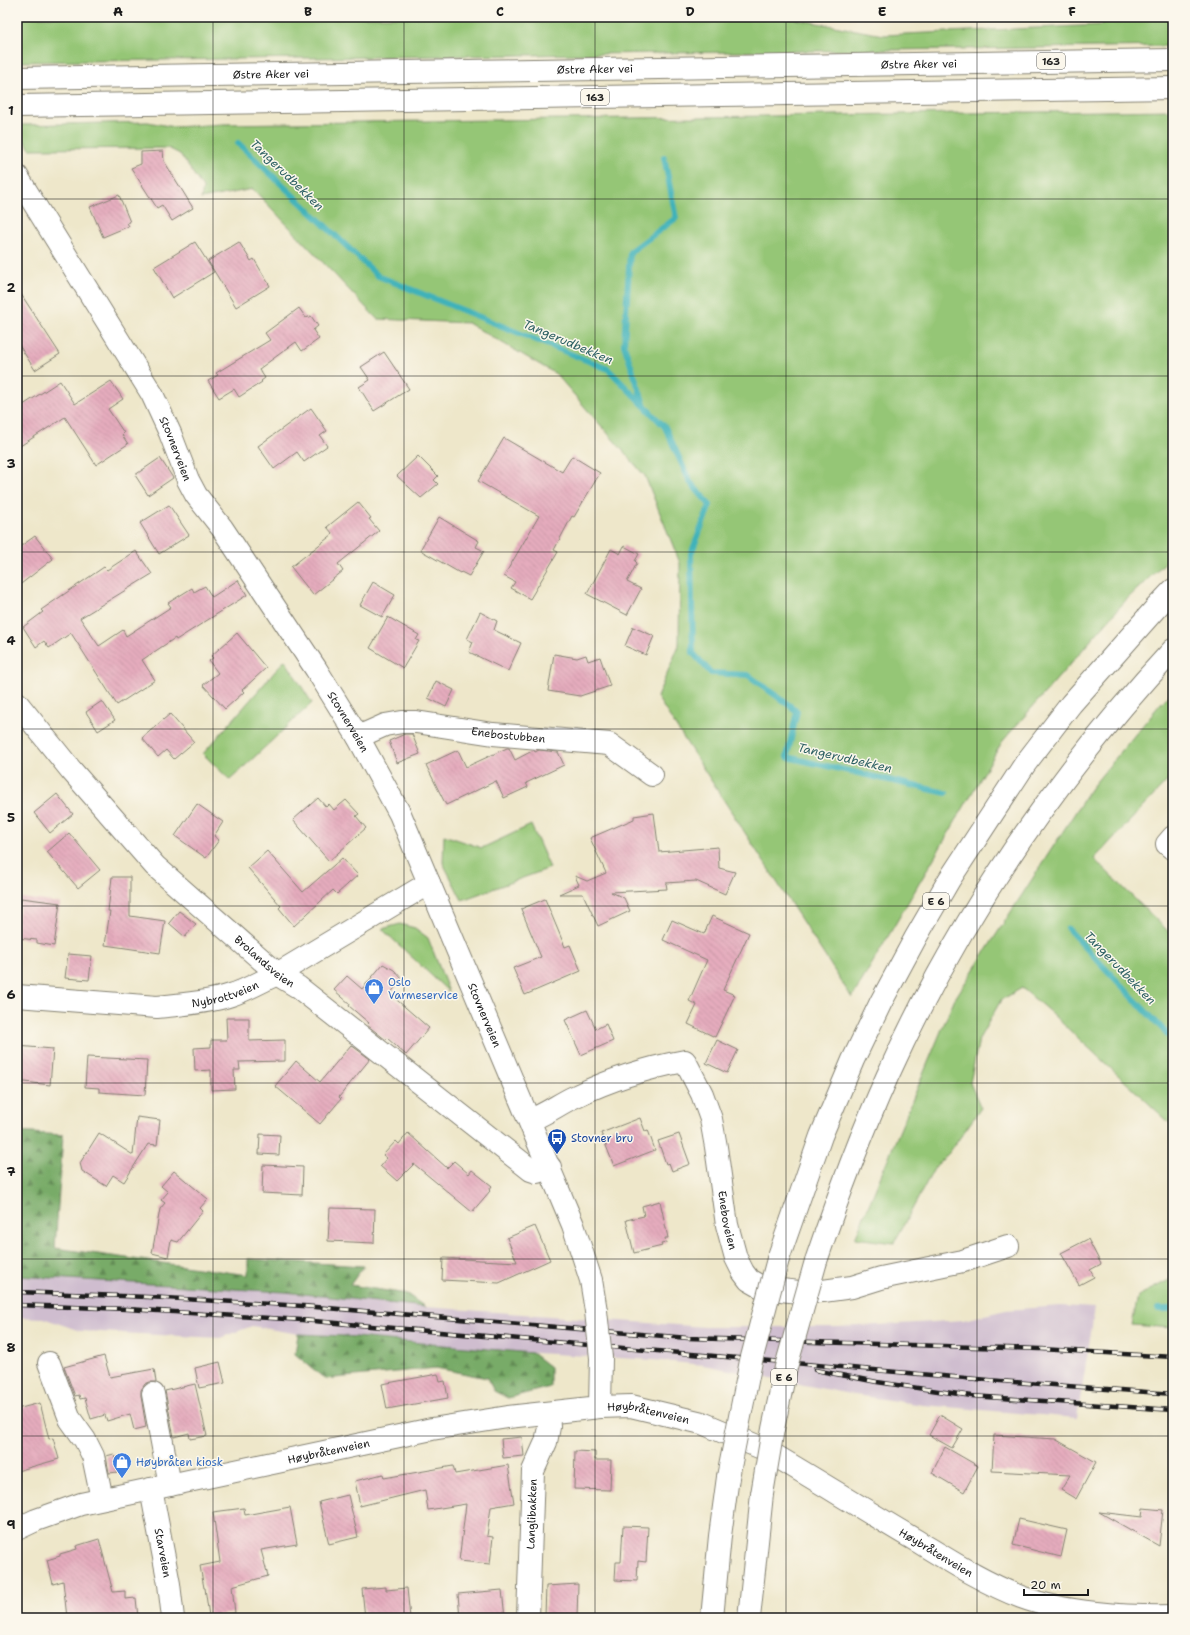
<svg xmlns="http://www.w3.org/2000/svg" width="1190" height="1635" font-family="'Shantell Sans',sans-serif">
<style>
.industrial{fill:#cfbdcf}
.green{fill:#95c676;stroke:#587149}
.forest{fill:url(#forest-firs);stroke:#4a6442}
.lines{fill:none;stroke-linecap:round;stroke-linejoin:round}
.stream{stroke:#41b2b9;stroke-width:6}
.building{fill:url(#building-back-hatch)}
.minor-casing{stroke:#858273;stroke-width:24}
.major-casing{stroke:#858273;stroke-width:24}
.highway-casing{stroke:#858273;stroke-width:24}
.minor{stroke:#fff;stroke-width:22}
.major{stroke:#fff;stroke-width:22}
.highway{stroke:#fff;stroke-width:22}
.rail-casing{stroke:#1c1c1c;stroke-width:4.5}
.rail{stroke:#fbf7ec;stroke-width:3;stroke-dasharray:9;stroke-linecap:butt}
.minor-bridge-casing{stroke:#858273;stroke-width:24;stroke-linecap:butt}
.highway-bridge-casing{stroke:#858273;stroke-width:24;stroke-linecap:butt}
.minor-bridge{stroke:#fff;stroke-width:22}
.highway-bridge{stroke:#fff;stroke-width:22}
.grid{fill:none;stroke:#1c1c1c;stroke-width:1;stroke-opacity:0.55}
.labels{text-anchor:middle;dominant-baseline:central;stroke-width:3;stroke-linejoin:round;paint-order:stroke}
.shield{fill:#fbf7ec;stroke:#5f5e5a;stroke-width:1}
.shield-label{font-size:10px;font-weight:bold;fill:#1c1c1c}
.street-label{font-size:11px;fill:#1c1c1c;stroke:#fbf7ec}
.shop-label{font-size:11px;fill:#366cbe;stroke:#fbf7ec;text-anchor:start}
.transit-label{font-size:11px;fill:#164399;stroke:#fbf7ec;text-anchor:start}
.water-label{font-size:12px;font-style:italic;fill:#2d6063;stroke:#fbf7ec}
.neatline{fill:none;stroke:#1c1c1c;stroke-width:1.5}
.grid-label{font-size:13px;text-anchor:middle;font-weight:bold;fill:#1c1c1c}
</style>
<defs>
<pattern id="forest-firs" width="22" height="20" patternUnits="userSpaceOnUse"><rect width="22" height="20" fill="#78ab67"/><path d="M5 1l3.5 6h-7zM16 11l3.5 6h-7z" fill="#628a54"/></pattern>
<pattern id="building-back-hatch" width="6" height="6" patternUnits="userSpaceOnUse"><rect width="6" height="6" fill="#e5acbd"/><path d="M-1 5l2 2M0 0l6 6M5-1l2 2" fill="none" stroke="#c493a2"/></pattern>
</defs>
<rect width="100%" height="100%" fill="#fbf7ec"/>
<filter id="ink" filterUnits="userSpaceOnUse"><feTurbulence type="fractalNoise" baseFrequency=".025" numOctaves="2"/><feDisplacementMap in="SourceGraphic" scale="8" xChannelSelector="R" yChannelSelector="G"/><feConvolveMatrix kernelMatrix="1 2 1 2 8 2 1 2 1" color-interpolation-filters="sRGB"/></filter>
<filter id="wash" filterUnits="userSpaceOnUse"><feTurbulence type="fractalNoise" baseFrequency=".012" numOctaves="4" result="noise"/><feDisplacementMap in="SourceGraphic" scale="16" xChannelSelector="R" yChannelSelector="G"/><feGaussianBlur stdDeviation="0.9" result="paint"/><feColorMatrix in="noise" values="0 0 0 0 0 0 0 0 0 0 0 0 0 0 0 0 0 1.4 0 .05"/><feComposite in="paint" operator="in"/></filter>
<g filter="url(#wash)">
<rect width="100%" height="100%" fill="#eee7ca"/>
<path class="industrial" d="M17 1276 284 1292 425 1307 705 1327H838L916 1323 963 1320 1006 1310 1060 1306 1095 1308 1077 1418 923 1405 855 1395 703 1365 653 1360 503 1351 344 1336 298 1334 252 1326 220 1338 80 1331 43 1318 17 1317Z"/>
<g class="green">
<path d="M17 17H749L795 19 883 35 1101 25 1110 17H1173V46L17 62Z"/>
<path d="M1173 110V555L1126 600 1002 742 852 998 657 697 679 645 680 563 645 476 556 374 468 323 377 319 253 189 201 199 203 188 180 154 168 148 30 149 17 129 22 125 148 122 174 127 223 124Z"/>
<path d="M285 660 312 703 230 780 203 754Z"/>
<path d="M1173 691V775L1094 859 1173 936V1126L1050 1012 1022 988 1001 1000 979 1039 970 1083 981 1108 949 1153 935 1167 894 1243 855 1238 954 1000 1091 788 1161 703Z"/>
<path d="M531 825 550 868 462 900 443 863 444 835 482 848Z"/>
<path d="M400 924 415 928 428 938 449 992 382 929Z"/>
<path d="M1173 1278V1328L1132 1325 1138 1296Z"/>
</g>
<g class="forest">
<path d="M17 1132 63 1135 55 1248 248 1275V1259L364 1266 350 1285 407 1294 425 1307 284 1292 17 1276Z"/>
<path d="M298 1334 344 1336 532 1353 550 1367V1387L508 1398 494 1391 487 1378 436 1368 325 1379 295 1354Z"/>
</g>
<g class="lines">
<g class="stream">
<path d="M238 143 378 276 608 369 665 427 690 482 710 505 691 554 693 653 711 673 748 675 797 711 787 757 946 793"/>
<path d="M644 404 624 345 630 252 676 218 664 157"/>
<path d="M1068 929 1173 1040"/>
<path d="M1158 1309H1173"/>
</g>
</g>
<g id="blocks">
<g class="building">
<path d="M163 151 164 161 193 208 172 221 162 205 157 208 131 168 141 164V152Z"/>
<path d="M119 195 130 222 127 223 129 226 103 237 90 207Z"/>
<path d="M195 242 214 272 172 298 154 267Z"/>
<path d="M239 242 251 261 254 259 270 286 236 307 208 261Z"/>
<path d="M17 288 60 354 35 370 17 342Z"/>
<path d="M299 308 306 318 311 316 318 326 313 330 319 339 302 351 296 342 259 369 265 378 261 381 262 382 239 397 234 389 219 398 208 381 218 375 216 373 270 340 265 333Z"/>
<path d="M384 352 409 389 374 411 359 387 370 380 361 367Z"/>
<path d="M60 381 75 404 111 381 123 399 108 409 124 433 122 435 128 444 96 465 65 417 17 448V409Z"/>
<path d="M311 408 327 431 320 436 327 446 304 462 297 452 274 469 258 446Z"/>
<path d="M504 438 562 472 572 456 600 473 574 517 572 516 554 550 558 552 530 599 511 588 515 582 504 576 539 516 478 481Z"/>
<path d="M418 456 438 476 434 480 438 484 421 498 397 476Z"/>
<path d="M160 458 173 478 148 495 135 475Z"/>
<path d="M358 502 371 518 369 519 379 531 338 564 343 571 313 595 291 567 333 534 327 527Z"/>
<path d="M169 505 189 535 159 554 140 523Z"/>
<path d="M439 517 479 541 476 547 484 551 469 576 461 572 460 573 420 550Z"/>
<path d="M35 536 53 559 17 587V549Z"/>
<path d="M624 546 639 554 635 561 637 563 627 582 641 589 627 615 587 594 611 549 620 554Z"/>
<path d="M136 551 152 574 80 618 99 646 123 630 126 636 171 607 168 603 192 588 194 592 205 586 212 597 238 580 247 595 176 640 175 638 142 660 155 680 117 705 71 633 49 648 44 641 36 647 23 627 43 612 41 610 104 567 107 570Z"/>
<path d="M373 582 395 595 382 617 360 605Z"/>
<path d="M480 612 497 621 494 630 521 643 508 671 469 652 473 642 467 639Z"/>
<path d="M388 617 419 635 416 640 419 641 403 668 370 648Z"/>
<path d="M633 627 654 636 646 655 625 646Z"/>
<path d="M237 633 266 668 242 690 244 692 225 709 203 685 218 673 209 661 213 658 211 656Z"/>
<path d="M554 654 577 658 586 655 588 661 600 657 610 686 580 696 548 691Z"/>
<path d="M436 681 454 690 446 707 428 698Z"/>
<path d="M102 701 115 720 98 731 86 712Z"/>
<path d="M170 714 194 742 174 759 166 750 158 757 142 738Z"/>
<path d="M405 734H412L420 754 397 763 389 741Z"/>
<path d="M507 748H509L515 760 534 750 535 752 539 750 558 752 564 765 526 783 528 787 504 798 496 781 446 805 426 765 458 750 466 767Z"/>
<path d="M57 794 73 814 50 833 34 813Z"/>
<path d="M318 798 326 807 329 804 334 810 346 800 359 814 356 816 366 828 329 861 293 820Z"/>
<path d="M197 804 223 822 214 836 219 840 206 858 175 836Z"/>
<path d="M654 813 659 852 718 847 719 868 735 872 725 894 696 881 666 883 667 889 611 892 624 898 630 911 598 926 583 894H559L579 885 575 876 587 881 606 873 590 838 634 819V816Z"/>
<path d="M69 833 100 870 78 888 47 852Z"/>
<path d="M267 851 303 892 342 858 358 875 337 894 333 890 294 926 279 908 281 906 248 868Z"/>
<path d="M112 877H130V916L165 921 160 953 105 945 110 911H108Z"/>
<path d="M21 898 60 903 54 946 37 943V940L17 938V925Z"/>
<path d="M545 899 565 947 570 945 581 971 525 995 513 968 541 957 521 909Z"/>
<path d="M179 911 196 924 185 937 169 923Z"/>
<path d="M712 916 749 933 723 990 735 995 715 1037 688 1024 697 1005 689 1001 707 960 663 940 672 920 704 934Z"/>
<path d="M68 954 92 956 89 980 65 978Z"/>
<path d="M383 964 394 970 402 979 390 994 429 1028 406 1055 387 1038 386 1040 367 1025 369 1023 349 1006 350 1004 334 990 347 976 362 989Z"/>
<path d="M587 1010 596 1029 606 1024 613 1041 581 1055 565 1020Z"/>
<path d="M226 1018H249V1041L285 1040V1061L239 1062 240 1070H234L235 1089 211 1090V1070L195 1071 194 1048 211 1047V1040H227Z"/>
<path d="M717 1040 738 1050 727 1073 706 1063Z"/>
<path d="M351 1045 370 1059 339 1097 341 1099 320 1124 275 1086 296 1061 320 1082Z"/>
<path d="M17 1046 53 1049 50 1085 17 1081Z"/>
<path d="M87 1057 147 1060 145 1095 99 1092V1088L85 1087Z"/>
<path d="M137 1117 160 1120 157 1145 148 1144 124 1182 113 1175 106 1186 82 1171 80 1163 99 1133 133 1155Z"/>
<path d="M640 1118 645 1131 648 1130 655 1150 614 1166 601 1133Z"/>
<path d="M408 1133 447 1168 454 1161 469 1174 472 1170 492 1186 489 1190 490 1191 472 1212 414 1164 397 1181 380 1166 387 1158 383 1155 396 1141 399 1144Z"/>
<path d="M260 1134 280 1135 279 1155 259 1154Z"/>
<path d="M679 1134 690 1164 672 1171 669 1163 666 1164 658 1141Z"/>
<path d="M263 1165 303 1167 302 1195 262 1193Z"/>
<path d="M174 1171 208 1199 200 1208 203 1211 178 1242 171 1240 168 1257 152 1253 160 1209 165 1203 161 1200 168 1192 161 1186Z"/>
<path d="M660 1201 668 1238H665L666 1243 661 1244 662 1246 634 1253 626 1220 644 1216 642 1206Z"/>
<path d="M330 1208 375 1209 374 1243 328 1241Z"/>
<path d="M535 1226 550 1260 499 1283 442 1280 443 1258 517 1262 507 1238Z"/>
<path d="M1088 1239 1101 1264 1090 1270 1094 1277 1079 1285 1061 1253Z"/>
<path d="M104 1356 110 1377 154 1369 156 1382H150L145 1384 141 1390V1396L146 1427 134 1430 130 1414 107 1421 105 1415 91 1419 85 1398 80 1399 79 1395 75 1396 64 1367Z"/>
<path d="M220 1362 225 1383 199 1388 195 1368Z"/>
<path d="M438 1374 440 1382 445 1381 448 1398 387 1409 382 1384Z"/>
<path d="M195 1384 207 1436 190 1439 189 1433 174 1437 165 1391Z"/>
<path d="M40 1403 49 1439 53 1438 59 1459 17 1471V1409Z"/>
<path d="M940 1415 963 1429 952 1448 929 1435Z"/>
<path d="M994 1435 1055 1439 1096 1462 1076 1499 1061 1490 1070 1475 992 1471Z"/>
<path d="M522 1437 524 1456 503 1458 501 1439Z"/>
<path d="M945 1447 978 1466 964 1492 932 1473Z"/>
<path d="M575 1451 595 1452V1460H611L610 1490 574 1489Z"/>
<path d="M114 1454 118 1472 109 1473 106 1456Z"/>
<path d="M508 1465 514 1503 491 1507 487 1536 493 1537 490 1564 459 1561 466 1504 428 1510 425 1490 360 1506 355 1481 383 1474 384 1478 453 1466 455 1474Z"/>
<path d="M348 1495 358 1537 329 1544 319 1502Z"/>
<path d="M290 1507 297 1544 261 1550 268 1576 232 1586 235 1613 209 1616 205 1588H204L200 1566 220 1562 213 1512 244 1508 245 1515Z"/>
<path d="M1143 1508 1163 1510 1159 1546 1099 1512 1142 1517Z"/>
<path d="M1019 1519 1067 1530 1061 1557 1013 1545Z"/>
<path d="M623 1526 648 1527 646 1562 638 1561 637 1581 615 1580 616 1562H621Z"/>
<path d="M99 1539 113 1592 125 1591V1599L136 1598 138 1618H67L63 1581 53 1584 47 1560 60 1556V1554L77 1549 76 1546Z"/>
<path d="M578 1584 577 1617 545 1616 546 1586Z"/>
<path d="M386 1587V1590L407 1588 410 1618H365L362 1589Z"/>
<path d="M502 1590 505 1618H460L458 1594Z"/>
</g>
</g>
</g>
<g filter="url(#ink)">
<use href="#blocks" fill-opacity="0" stroke="#858273" stroke-width="1"/>
<g class="lines">
<defs>
<g id="minor">
<path id="s1" d="M17 176 152 394 170 433 188 480 196 495 222 528 316 669 358 737 400 814 573 1225 591 1280 596 1311"/>
<path id="s2" d="M17 703 71 770 155 866 280 976 298 987 531 1170 537 1172 550 1167"/>
<path id="s3" d="M358 737 385 725 402 722H416L493 734 609 744 652 775"/>
<path d="M1173 837 1167 844 1173 849"/>
<path id="s4" d="M17 996 157 1007C180 1005 210 1002 231 995 247 990 262 981 277 974L429 883"/>
<path id="s5" d="M530 1120C546 1114 559 1104 574 1097 609 1080 646 1068 685 1061L702 1094 711 1119 716 1147 727 1225 736 1258 743 1272 749 1280 763 1288 799 1292 823 1291 852 1287 881 1278 963 1261 1008 1246"/>
<path d="M49 1363 70 1419 85 1440 93 1456 102 1499"/>
<path d="M153 1394 170 1485"/>
<path id="s6" d="M151 1489 169 1584 173 1618"/>
<path id="s7" d="M17 1529 36 1520 81 1504 432 1429 508 1417 600 1407 601 1358"/>
<path id="s8" d="M528 1618 533 1471 546 1442 549 1427 548 1413"/>
</g>
<g id="major">
<path id="s9" d="M600 1407 631 1406 702 1423 764 1449C815 1479 866 1511 917 1541 950 1561 984 1583 1021 1597 1064 1613 1127 1617 1173 1616"/>
</g>
<g id="highway">
<path id="s10" d="M17 78 1173 60"/>
<path d="M17 106 1173 88"/>
<path d="M778 1259 821 1136 853 1060 881 1002 916 937 949 880 1025 764 1071 704 1155 609 1173 590"/>
<path d="M816 1261C837 1199 860 1137 887 1077 958 920 1056 776 1173 650"/>
<path d="M712 1618 720 1536 728 1477"/>
<path d="M749 1618 762 1494"/>
</g>
</defs>
<use href="#minor" class="minor-casing"/>
<use href="#major" class="major-casing"/>
<use href="#highway" class="highway-casing"/>
<use href="#minor" class="minor"/>
<use href="#major" class="major"/>
<use href="#highway" class="highway"/>
<defs>
<g id="rail">
<path d="M17 1292 148 1297 303 1306 688 1338 1041 1349 1173 1357"/>
<path d="M17 1305 127 1309 302 1320 988 1380 1173 1394"/>
<path d="M815 1370 877 1382 972 1396 1173 1410"/>
</g>
</defs>
<use href="#rail" class="rail-casing"/>
<use href="#rail" class="rail"/>
<defs>
<path id="minor-bridge" d="M596 1311 601 1358"/>
<g id="highway-bridge">
<path d="M728 1477 751 1361 778 1259"/>
<path d="M762 1494 773 1429 786 1367 816 1261"/>
</g>
</defs>
<use href="#minor-bridge" class="minor-bridge-casing"/>
<use href="#highway-bridge" class="highway-bridge-casing"/>
<use href="#minor-bridge" class="minor-bridge"/>
<use href="#highway-bridge" class="highway-bridge"/>
</g>
</g>
<path class="grid" d="M213 17V1618M404 17V1618M595 17V1618M786 17V1618M977 17V1618M17 199H1173M17 376H1173M17 552H1173M17 729H1173M17 906H1173M17 1083H1173M17 1259H1173M17 1436H1173"/>
<defs>
<symbol id="shop-pin" viewBox="-11 -11 22 30"><path d="M0 17L-7.5 6A9.5 9.5 0 1 1 7.5 6Z" fill="#3f7fe0" stroke="#fbf7ec"/><path d="M-5-2.5h2.3a2.7 3.5 0 0 1 5.4 0H5L5.5 6h-11ZM-1.5-2.5h3a1.5 2.3 0 0 0-3 0Z" fill="#fff"/></symbol>
<symbol id="bus-pin" viewBox="-11 -11 22 30"><path d="M0 17L-7.5 6A9.5 9.5 0 1 1 7.5 6Z" fill="#1a4fb4" stroke="#fbf7ec"/><path d="M-5-6H5V4H4V6H2V4H-2V6H-4V4H-5ZM-3.5-4V0h7V-4ZM-3.5 1.2v1.5H-2V1.2ZM2 1.2v1.5H3.5V1.2Z" fill="#fff"/></symbol>
</defs>
<g fill-rule="evenodd">
<use href="#shop-pin" x="363" y="977" width="22" height="30"/>
<use href="#bus-pin" x="546" y="1127" width="22" height="30"/>
<use href="#shop-pin" x="111" y="1451" width="22" height="30"/>
</g>
<g class="labels">
<g class="shield">
<rect x="1037" y="53" width="28" height="16" rx="3"/>
<rect x="581" y="89" width="28" height="16" rx="3"/>
<rect x="923" y="893" width="26" height="16" rx="3"/>
<rect x="771" y="1369" width="26" height="16" rx="3"/>
</g>
<g class="shield-label">
<text x="1051" y="61">163</text>
<text x="595" y="97">163</text>
<text x="936" y="901">E 6</text>
<text x="784" y="1377">E 6</text>
</g>
<g class="street-label">
<text stroke="none"><textPath href="#s10" startOffset="902">Østre Aker vei</textPath></text>
<text stroke="none"><textPath href="#s10" startOffset="578">Østre Aker vei</textPath></text>
<text stroke="none"><textPath href="#s10" startOffset="254">Østre Aker vei</textPath></text>
<text stroke="none"><textPath href="#s1" startOffset="316">Stovnerveien</textPath></text>
<text stroke="none"><textPath href="#s1" startOffset="640">Stovnerveien</textPath></text>
<text stroke="none"><textPath href="#s3" startOffset="154">Enebostubben</textPath></text>
<text stroke="none"><textPath href="#s2" startOffset="359">Brolandsveien</textPath></text>
<text stroke="none"><textPath href="#s4" startOffset="210">Nybrottveien</textPath></text>
<text stroke="none"><textPath href="#s1" startOffset="964">Stovnerveien</textPath></text>
<text stroke="none"><textPath href="#s5" startOffset="333">Eneboveien</textPath></text>
<text stroke="none"><textPath href="#s9" startOffset="49">Høybråtenveien</textPath></text>
<text stroke="none"><textPath href="#s7" startOffset="322">Høybråtenveien</textPath></text>
<text stroke="none"><textPath href="#s8" startOffset="104">Langlibakken</textPath></text>
<text stroke="none"><textPath href="#s6" startOffset="65">Starveien</textPath></text>
<text stroke="none"><textPath href="#s9" startOffset="372">Høybråtenveien</textPath></text>
</g>
<g class="shop-label">
<text x="388" y="982">Oslo<tspan x="388" dy="13">Varmeservice</tspan></text>
<text x="136" y="1462">Høybråten kiosk</text>
</g>
<g class="transit-label">
<text x="571" y="1138">Stovner bru</text>
</g>
<g class="water-label">
<text transform="translate(287 175) rotate(44)">Tangerudbekken</text>
<text transform="translate(568 342) rotate(23)">Tangerudbekken</text>
<text transform="translate(845 758) rotate(13)">Tangerudbekken</text>
<text transform="translate(1120 968) rotate(46)">Tangerudbekken</text>
</g>
</g>
<rect width="1190" height="1635" fill="none" stroke="#fbf7ec" stroke-width="44"/>
<path d="M1024 1589v6h64v-6" fill="none" stroke="#1c1c1c" stroke-width="2"/>
<text x="1030" y="1589" font-size="12" fill="#1c1c1c" stroke="#fbf7ec" stroke-width="3" paint-order="stroke">20 m</text>
<rect x="22" y="22" width="1146" height="1591" class="neatline"/>
<g class="grid-label">
<text x="118" y="16">A</text>
<text x="308" y="16">B</text>
<text x="500" y="16">C</text>
<text x="690" y="16">D</text>
<text x="882" y="16">E</text>
<text x="1072" y="16">F</text>
<text x="11" y="115">1</text>
<text x="11" y="292">2</text>
<text x="11" y="468">3</text>
<text x="11" y="645">4</text>
<text x="11" y="822">5</text>
<text x="11" y="999">6</text>
<text x="11" y="1176">7</text>
<text x="11" y="1352">8</text>
<text x="11" y="1529">9</text>
</g>
</svg>
